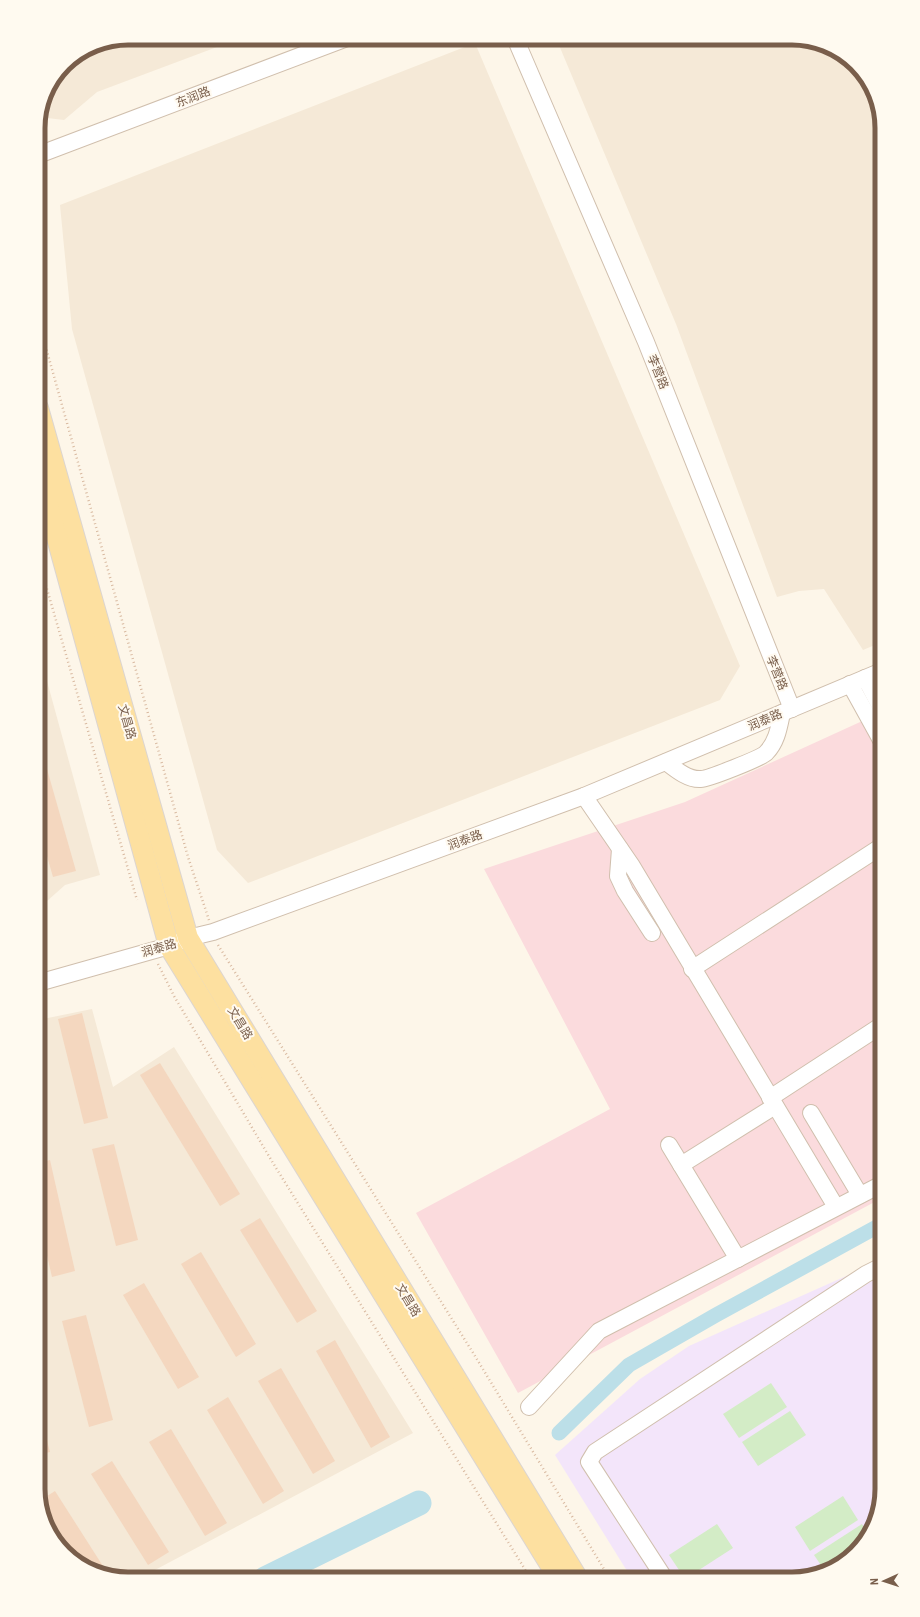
<svg xmlns="http://www.w3.org/2000/svg" width="920" height="1617" font-family="'Roboto Condensed','Noto Sans SC',sans-serif">
<style>
.residential{fill:#f5e9d7}
.education{fill:#f3e5fa}
.medical{fill:#fbdbdd}
.green{fill:#d3ecc6}
.lines{fill:none;stroke-linecap:round;stroke-linejoin:round}
.canal{stroke:#bcdfe8;stroke-width:15}
.river{stroke:#bcdfe8;stroke-width:25}
.building{fill:#f4d7bf}
.minor-casing{stroke:#d0bfad;stroke-width:18}
.major-casing{stroke:#dcd5d0;stroke-width:22}
.path{stroke:#d9baa1;stroke-width:2.5;stroke-dasharray:1 3;stroke-linecap:butt}
.minor{stroke:#fff;stroke-width:16}
.major{stroke:#fde0a0;stroke-width:20}
.labels{text-anchor:middle;dominant-baseline:central;stroke-width:4;stroke-linejoin:round;paint-order:stroke}
.street-label{font-size:12px;fill:#795e4b;stroke:#fffaf0}
.rim{fill:none;stroke:#795e4b;stroke-width:5}
</style>
<rect width="100%" height="100%" fill="#fdf6e9"/>
<g class="residential">
<path d="M128 38H241L97 92 64 120 39 117 45 93 65 64 94 45Z"/>
<path d="M556 38H798L842 53 873 88 882 128V642L863 650 824 589 799 591 777 597 676 324Z"/>
<path d="M475 43 740 666 720 700 248 883 217 850 72 329 60 205Z"/>
<path d="M38 648 100 875 65 885 38 909Z"/>
<path d="M92 1009 113 1087 174 1047 413 1433 138 1579H122L78 1564 47 1529 38 1489V1020Z"/>
</g>
<path class="education" d="M882 1260V1489L867 1539 832 1570 792 1579H632L555 1455 640 1379 689 1346Z"/>
<path class="medical" d="M882 712V1198L518 1393 416 1213 610 1109 484 869 685 802Z"/>
<g class="green">
<path d="M771 1383 787 1407 739 1438 723 1414Z"/>
<path d="M790 1411 806 1435 758 1466 742 1442Z"/>
<path d="M843 1496 858 1520 810 1551 795 1527Z"/>
<path d="M717 1524 733 1548 685 1579 669 1555Z"/>
<path d="M862 1524 868 1534 867 1539 832 1570 825 1571 814 1555Z"/>
</g>
<g class="lines">
<path class="canal" d="M559 1433 629 1365 716 1315 882 1224"/>
<path class="river" d="M265 1579 419 1503"/>
</g>
<g class="building">
<path d="M47 769 76 871 53 877 38 825V772Z"/>
<path d="M82 1013 108 1118 84 1124 58 1019Z"/>
<path d="M160 1063 240 1194 220 1206 140 1075Z"/>
<path d="M114 1144 138 1240 116 1246 92 1149Z"/>
<path d="M50 1160 75 1271 52 1277 38 1217V1163Z"/>
<path d="M260 1218 317 1311 297 1323 240 1230Z"/>
<path d="M201 1252 256 1344 236 1357 181 1264Z"/>
<path d="M144 1283 199 1377 178 1389 123 1295Z"/>
<path d="M86 1315 113 1420 89 1427 62 1321Z"/>
<path d="M335 1340 390 1437 371 1448 316 1351Z"/>
<path d="M281 1368 335 1461 313 1474 258 1381Z"/>
<path d="M228 1397 284 1491 263 1504 207 1410Z"/>
<path d="M38 1406 50 1452 38 1455Z"/>
<path d="M171 1429 227 1523 205 1536 149 1442Z"/>
<path d="M112 1461 169 1552 148 1565 91 1474Z"/>
<path d="M55 1491 108 1574 78 1564 57 1540 46 1521 41 1500Z"/>
</g>
<g class="lines">
<defs>
<g id="minor">
<path d="M515 38 646 342 792 709"/>
<path d="M38 155 347 38"/>
<path d="M865 678 882 710"/>
<path d="M850 684 882 742"/>
<path d="M666 762C675 769 688 780 701 779 708 779 761 758 766 753 777 742 779 727 782 713"/>
<path d="M584 796 632 866 836 1207"/>
<path d="M620 849 618 876 625 891 652 933"/>
<path d="M692 969 882 846"/>
<path d="M38 983 169 946 188 938 213 932 584 796 882 671"/>
<path d="M770 1098 882 1025"/>
<path d="M811 1113 860 1195"/>
<path d="M669 1145 738 1259"/>
<path d="M681 1165 775 1106"/>
<path d="M529 1407 599 1331 882 1184"/>
<path d="M665 1579 589 1462 595 1452 866 1274 882 1266"/>
</g>
<g id="major">
<path d="M38 408 188 938 578 1579"/>
<path d="M38 469 169 946 559 1579"/>
</g>
</defs>
<use href="#minor" class="minor-casing"/>
<use href="#major" class="major-casing"/>
<g class="path">
<path d="M38 319 188 857 209 920"/>
<path d="M38 558 137 900"/>
<path d="M218 945 475 1356 610 1579"/>
<path d="M158 964 174 996 273 1163 531 1579"/>
</g>
<use href="#minor" class="minor"/>
<use href="#major" class="major"/>
</g>
<g class="labels">
<g class="street-label">
<text transform="translate(193 97) rotate(-21)">东润路</text>
<text transform="translate(658 372) rotate(68)">李营路</text>
<text transform="translate(777 673) rotate(68)">李营路</text>
<text transform="translate(765 720) rotate(-23)">润泰路</text>
<text transform="translate(127 722) rotate(74)">文昌路</text>
<text transform="translate(465 840) rotate(-20)">润泰路</text>
<text transform="translate(159 948) rotate(-16)">润泰路</text>
<text transform="translate(240 1023) rotate(59)">文昌路</text>
<text transform="translate(408 1300) rotate(59)">文昌路</text>
</g>
</g>
<path d="M0 0H920V1617H0ZM128 45H792A83 83 0 0 1 875 128V1489A83 83 0 0 1 792 1572H128A83 83 0 0 1 45 1489V128A83 83 0 0 1 128 45Z" fill="#fffaf0" fill-rule="evenodd"/>
<path class="rim" d="M128 45H792A83 83 0 0 1 875 128V1489A83 83 0 0 1 792 1572H128A83 83 0 0 1 45 1489V128A83 83 0 0 1 128 45Z"/>
<g transform="translate(884 1581) rotate(267)" stroke="#fffaf0" stroke-width="3" paint-order="stroke">
<path d="M0-3L7 15L0 10L-7 15Z" fill="#795e4b"/>
<text y="-6" font-size="11" font-weight="bold" text-anchor="middle" fill="#795e4b">N</text>
</g>
</svg>
